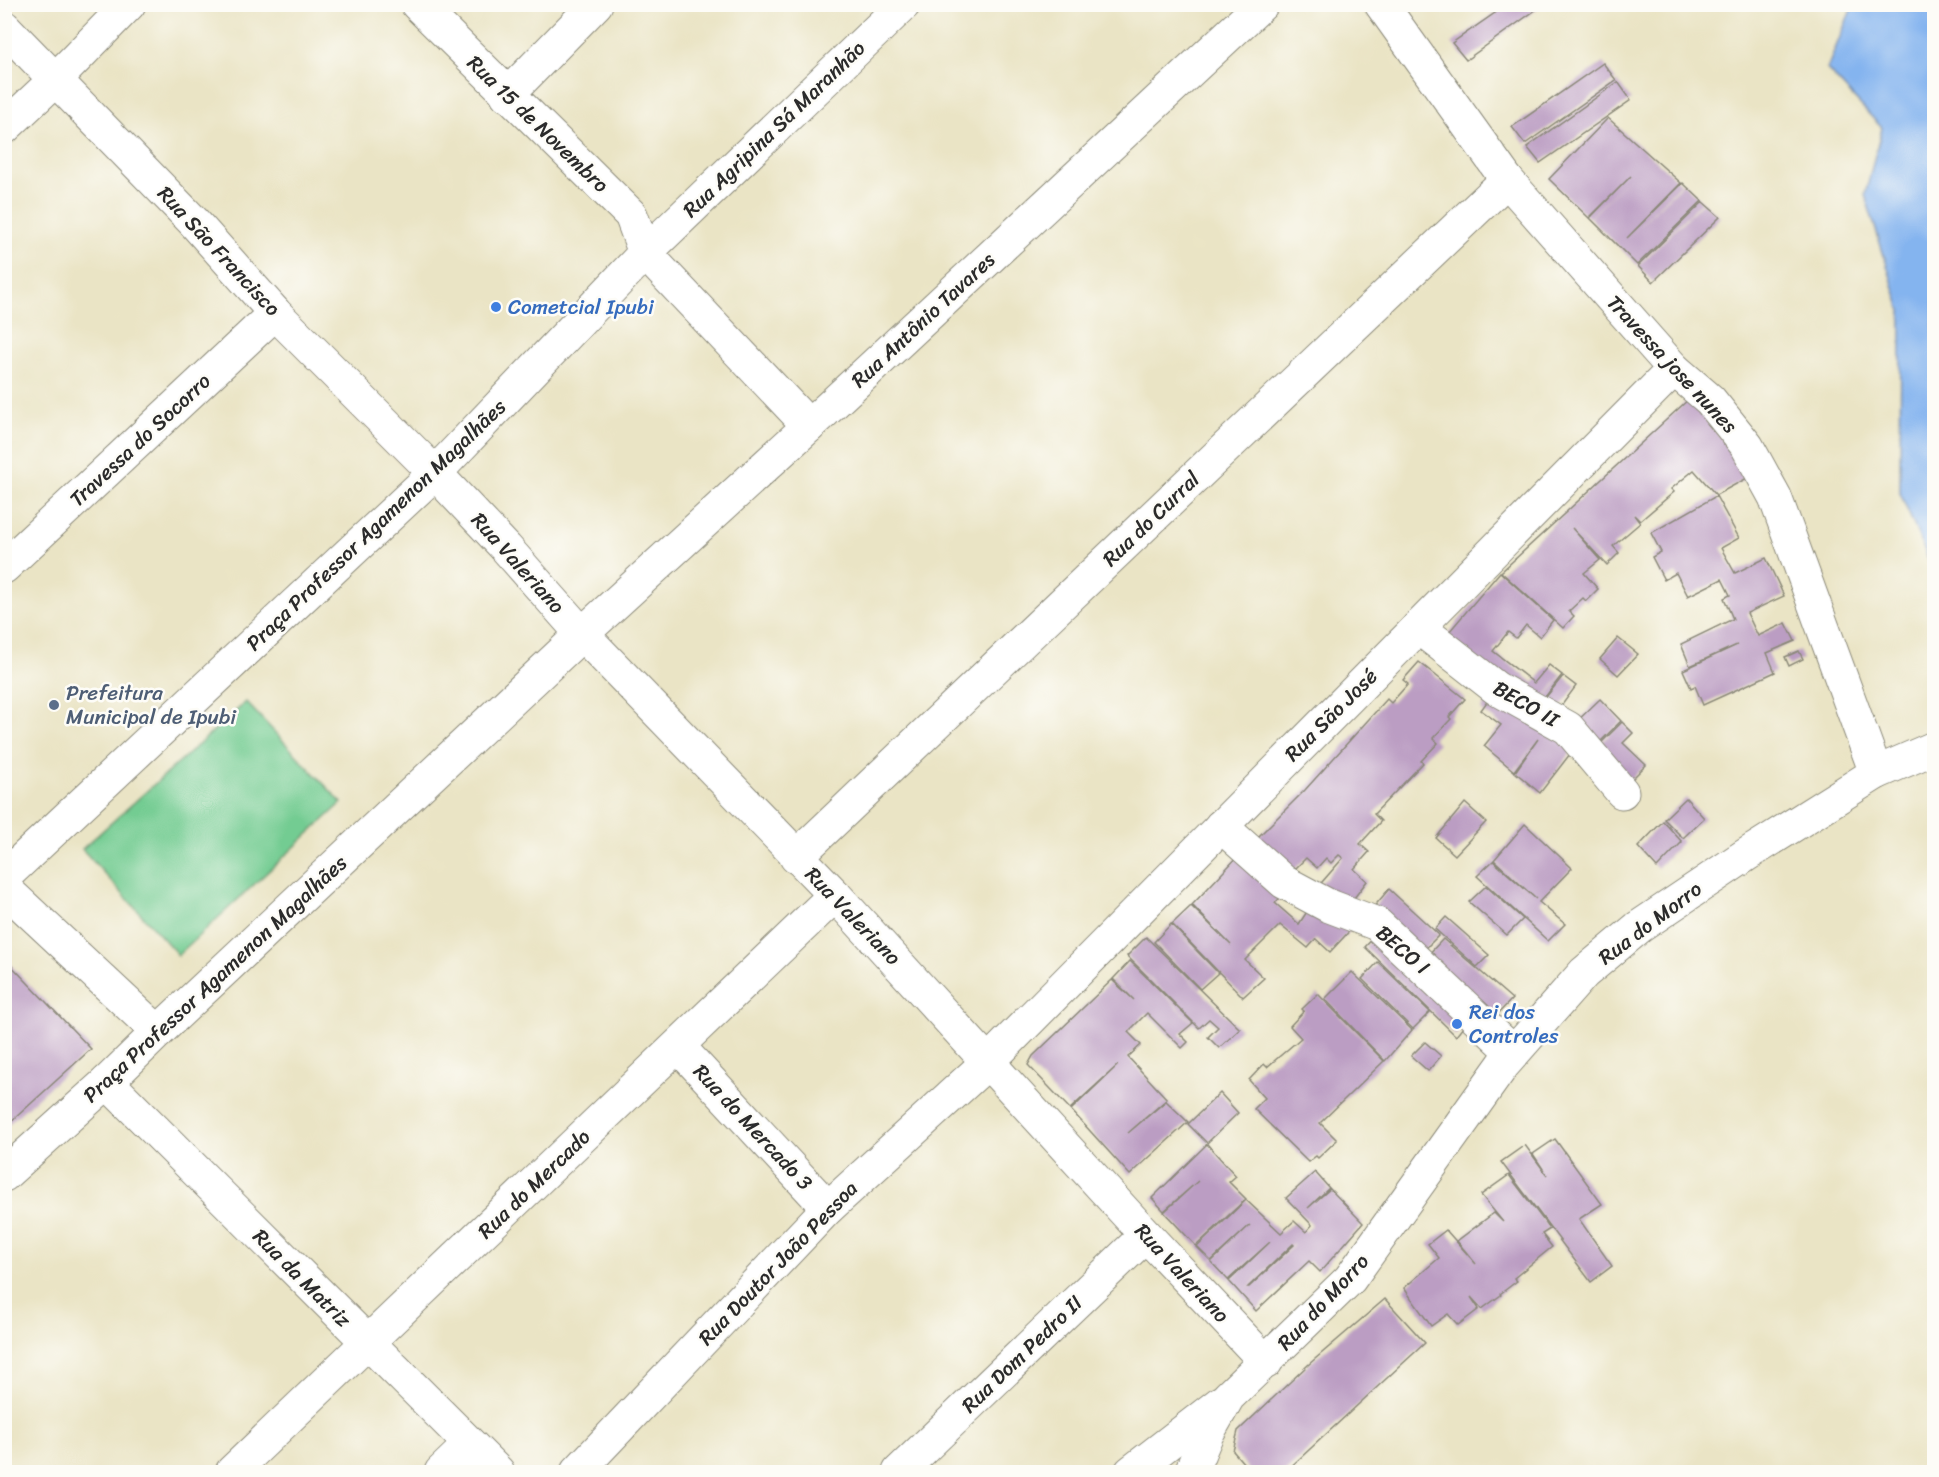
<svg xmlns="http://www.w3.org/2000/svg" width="1939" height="1477" font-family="Sriracha,sans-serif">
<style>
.green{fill:#73cc92;stroke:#4f7c5e;stroke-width:1.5}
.water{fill:#84b4ef;stroke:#58708d;stroke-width:1.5}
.building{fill:#bb9dc3;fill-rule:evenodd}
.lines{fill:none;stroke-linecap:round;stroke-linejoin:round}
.street-casing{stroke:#8a8878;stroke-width:35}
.street{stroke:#fff;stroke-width:33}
.shop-dot{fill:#3f7fe0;stroke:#fdfcf7;stroke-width:2}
.service-dot{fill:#5c6f8a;stroke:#fdfcf7;stroke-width:2}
.labels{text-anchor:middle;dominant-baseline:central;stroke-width:5;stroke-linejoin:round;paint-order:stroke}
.street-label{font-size:21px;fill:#2b2b2b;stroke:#fdfcf7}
.shop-label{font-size:21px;fill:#366cbe;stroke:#fdfcf7;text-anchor:start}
.service-label{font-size:21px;fill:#4e5e75;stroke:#fdfcf7;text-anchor:start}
</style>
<rect width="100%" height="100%" fill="#fdfcf7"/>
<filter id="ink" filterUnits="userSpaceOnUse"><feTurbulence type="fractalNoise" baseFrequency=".0167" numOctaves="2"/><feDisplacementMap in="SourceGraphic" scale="12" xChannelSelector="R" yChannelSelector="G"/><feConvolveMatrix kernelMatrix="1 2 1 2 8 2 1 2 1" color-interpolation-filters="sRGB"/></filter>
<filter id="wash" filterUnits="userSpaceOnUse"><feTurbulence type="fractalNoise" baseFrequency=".008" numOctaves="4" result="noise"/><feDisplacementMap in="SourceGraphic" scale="24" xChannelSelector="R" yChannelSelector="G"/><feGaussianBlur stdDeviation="1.35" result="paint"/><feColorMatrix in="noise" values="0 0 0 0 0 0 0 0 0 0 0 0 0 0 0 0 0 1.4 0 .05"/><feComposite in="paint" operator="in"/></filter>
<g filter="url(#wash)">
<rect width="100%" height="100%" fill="#eae4c5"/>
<path class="green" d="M246 702 342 803 178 955 82 849Z"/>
<path class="water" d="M1853 5H1934V572L1900 493 1901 310 1865 195 1882 128 1827 69Z"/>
<g id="blocks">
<g class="building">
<path d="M1508 4H1544L1466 60 1452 43Z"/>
<path d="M1603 63 1616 80 1525 144 1512 127Z"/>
<path d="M1618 82 1631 100 1540 163 1527 147Z"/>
<path d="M1608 118 1681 183 1627 238 1683 183 1702 201 1637 265 1590 218 1631 176 1589 218 1549 179Z"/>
<path d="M1703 202 1720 217 1653 282 1638 266Z"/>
<path d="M1690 398 1751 476 1716 495 1694 470 1671 489 1674 492 1640 521 1634 515 1640 523 1613 546 1619 553 1607 565 1572 528 1600 560 1584 573 1598 589 1586 601 1583 598 1569 611 1574 616 1563 628 1501 572Z"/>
<path d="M1716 496 1739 538 1721 548 1735 573 1766 558 1784 596 1747 613 1758 636 1786 623 1795 641 1767 653 1775 672 1703 705 1695 686 1691 688 1683 670 1737 645 1690 666 1681 644 1733 619 1724 598 1730 595 1722 579 1688 596 1676 573 1664 580 1652 557 1661 552 1651 533Z"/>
<path d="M1500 572 1553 620 1540 637 1526 625 1516 638 1508 632 1493 651 1534 683 1549 665 1562 675 1542 701 1443 639Z"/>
<path d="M1618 638 1638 654 1618 675 1600 659Z"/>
<path d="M1799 651 1803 659 1789 666 1785 657Z"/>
<path d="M1419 662 1465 699 1449 717 1451 719 1433 738 1438 743 1421 761 1423 763 1374 814 1381 821 1360 844 1369 852 1354 869 1367 881 1348 906 1315 890 1343 858 1339 855 1331 863 1326 858 1317 868 1306 858 1288 876 1252 843 1305 790 1387 699 1391 703 1408 684 1403 680Z"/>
<path d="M1563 676 1576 686 1556 713 1542 702Z"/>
<path d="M1494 692 1577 745 1540 793 1515 772 1538 739 1514 771 1484 746 1501 725 1481 710Z"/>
<path d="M1600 699 1621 721 1594 748 1572 726Z"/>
<path d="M1622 722 1633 733 1623 743 1646 765 1628 783 1595 749Z"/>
<path d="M1686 798 1704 818 1683 838 1664 819Z"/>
<path d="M1465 803 1486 822 1455 855 1436 838Z"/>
<path d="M1663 821 1682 842 1657 868 1638 847Z"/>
<path d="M1525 824 1572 868 1539 902 1565 924 1548 941 1477 876 1493 861 1536 899 1494 860Z"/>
<path d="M1242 852 1286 892 1275 903 1299 924 1312 904 1357 923 1330 952 1316 939 1308 948 1280 925 1245 960 1264 978 1243 997 1172 924 1191 906 1231 945 1192 905Z"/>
<path d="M1486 886 1523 919 1507 935 1469 902Z"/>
<path d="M1389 889 1439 935 1422 952 1372 909Z"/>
<path d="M1446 917 1489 955 1477 967 1435 929Z"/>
<path d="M1171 924 1218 973 1200 989 1154 942Z"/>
<path d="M1378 933 1468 1021 1456 1036 1365 947Z"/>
<path d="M1146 937 1240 1029 1219 1048 1208 1037 1218 1027 1209 1019 1199 1028 1127 956Z"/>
<path d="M1443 939 1512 999 1494 1018 1427 956Z"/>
<path d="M4 958 91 1049 4 1128Z"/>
<path d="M1130 961 1193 1023 1180 1034 1188 1042 1182 1048 1147 1013 1128 1032 1141 1045 1128 1057 1167 1099 1128 1133 1166 1101 1188 1122 1130 1175 1071 1110 1118 1065 1070 1109 1028 1065 1033 1056 1112 980 1134 1000 1113 979Z"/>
<path d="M1378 962 1430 1012 1413 1029 1362 979Z"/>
<path d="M1352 972 1412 1030 1385 1061 1325 999Z"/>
<path d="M1318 994 1384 1061 1320 1123 1337 1140 1318 1158 1316 1156 1308 1162 1254 1109 1265 1098 1249 1080 1264 1064 1267 1067 1301 1038 1290 1026 1304 1011 1302 1009Z"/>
<path d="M1425 1042 1441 1056 1428 1071 1411 1056Z"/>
<path d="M1220 1093 1238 1113 1207 1143 1188 1124Z"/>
<path d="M1555 1139 1602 1204 1579 1219 1612 1266 1591 1282 1501 1162 1525 1145 1547 1175 1533 1154Z"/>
<path d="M1207 1144 1236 1176 1229 1182 1246 1199 1196 1246 1164 1212 1198 1181 1164 1211 1152 1198Z"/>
<path d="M1315 1172 1329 1188 1308 1208 1330 1189 1363 1223 1320 1272 1309 1261 1256 1311 1229 1281 1270 1242 1228 1280 1211 1262 1250 1225 1211 1261 1197 1247 1246 1200 1281 1233 1294 1221 1306 1232 1312 1225 1286 1198ZM1293 1244 1294 1245 1249 1287H1248Z"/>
<path d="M1509 1175 1550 1229 1542 1234 1552 1247 1514 1278 1517 1281 1500 1294 1501 1295 1482 1309 1471 1297 1479 1309 1458 1325 1448 1314 1431 1326 1404 1288 1439 1258 1428 1244 1446 1230 1476 1264 1457 1241 1494 1213 1503 1222 1481 1195Z"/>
<path d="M1385 1299 1425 1343 1285 1472H1251L1233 1451 1238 1431 1308 1365Z"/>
</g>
</g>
</g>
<g filter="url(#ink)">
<use href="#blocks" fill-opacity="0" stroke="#8a8878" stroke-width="1.5"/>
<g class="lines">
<defs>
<g id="street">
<path d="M417 4 631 215 645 253 809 426"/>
<path d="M1381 4 1507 180 1674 369 1710 400 1747 446 1775 497 1876 773"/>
<path d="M4 27 193 221 275 313 435 473 506 548 582 634 835 895 1146 1235 1266 1362"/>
<path d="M507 95 596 4"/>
<path d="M4 128 55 80 129 4"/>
<path d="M4 567 275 313"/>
<path d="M1418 627 1496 688 1568 728 1622 792"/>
<path d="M1221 826 1284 882 1327 905 1377 924 1513 1052"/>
<path d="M796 857 1507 180"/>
<path d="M4 877 435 473 645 253 904 4"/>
<path d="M4 888 158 1032"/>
<path d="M678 1046 828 1208"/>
<path d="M107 1082 498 1472"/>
<path d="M4 1175 107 1082 158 1032 582 634 809 426 1262 4"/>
<path d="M232 1472 835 895"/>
<path d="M441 1472 469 1445"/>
<path d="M577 1472 828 1208 988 1062 1674 369"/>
<path d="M899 1472 1146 1235"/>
<path d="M1131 1472 1220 1403"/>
<path d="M1191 1472 1207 1434 1228 1397 1350 1279 1503 1065 1584 973 1639 927 1746 855 1876 773 1934 748"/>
</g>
</defs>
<use href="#street" class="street-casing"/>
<use href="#street" class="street"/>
</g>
</g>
<g class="shop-dot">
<circle cx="496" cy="307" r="6"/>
<circle cx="1457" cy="1024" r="6"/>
</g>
<circle class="service-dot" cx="54" cy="705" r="6"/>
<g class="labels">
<g class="street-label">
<text transform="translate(538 124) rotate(44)">Rua 15 de Novembro</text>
<text transform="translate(774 129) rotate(-44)">Rua Agripina Sá Maranhão</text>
<text transform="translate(219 251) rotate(47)">Rua São Francisco</text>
<text transform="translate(923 320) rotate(-43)">Rua Antônio Tavares</text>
<text transform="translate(1672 364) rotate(47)">Travessa jose nunes</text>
<text transform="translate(140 440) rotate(-43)">Travessa do Socorro</text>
<text transform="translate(1151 519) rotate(-44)">Rua do Curral</text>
<text transform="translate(376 525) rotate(-44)">Praça Professor Agamenon Magalhães</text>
<text transform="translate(518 563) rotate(48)">Rua Valeriano</text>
<text transform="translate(1526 704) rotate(30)">BECO II</text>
<text transform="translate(1331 715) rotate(-45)">Rua São José</text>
<text transform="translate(853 916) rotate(46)">Rua Valeriano</text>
<text transform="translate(1650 923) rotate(-37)">Rua do Morro</text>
<text transform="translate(1403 950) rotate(41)">BECO I</text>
<text transform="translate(215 979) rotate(-43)">Praça Professor Agamenon Magalhães</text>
<text transform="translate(753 1127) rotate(47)">Rua do Mercado 3</text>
<text transform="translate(534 1184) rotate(-44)">Rua do Mercado</text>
<text transform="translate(778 1263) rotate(-46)">Rua Doutor João Pessoa</text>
<text transform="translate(1182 1273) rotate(47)">Rua Valeriano</text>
<text transform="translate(302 1278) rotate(45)">Rua da Matriz</text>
<text transform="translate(1323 1302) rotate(-47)">Rua do Morro</text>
<text transform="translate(1022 1354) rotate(-44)">Rua Dom Pedro II</text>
</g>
<g class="shop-label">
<text x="508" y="307">Cometcial Ipubi</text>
<text x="1469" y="1012">Rei dos<tspan x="1469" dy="24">Controles</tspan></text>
</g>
<g class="service-label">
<text x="66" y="693">Prefeitura<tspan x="66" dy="24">Municipal de Ipubi</tspan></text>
</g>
</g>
<rect width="1939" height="1477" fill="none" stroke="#fdfcf7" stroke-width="24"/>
</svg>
